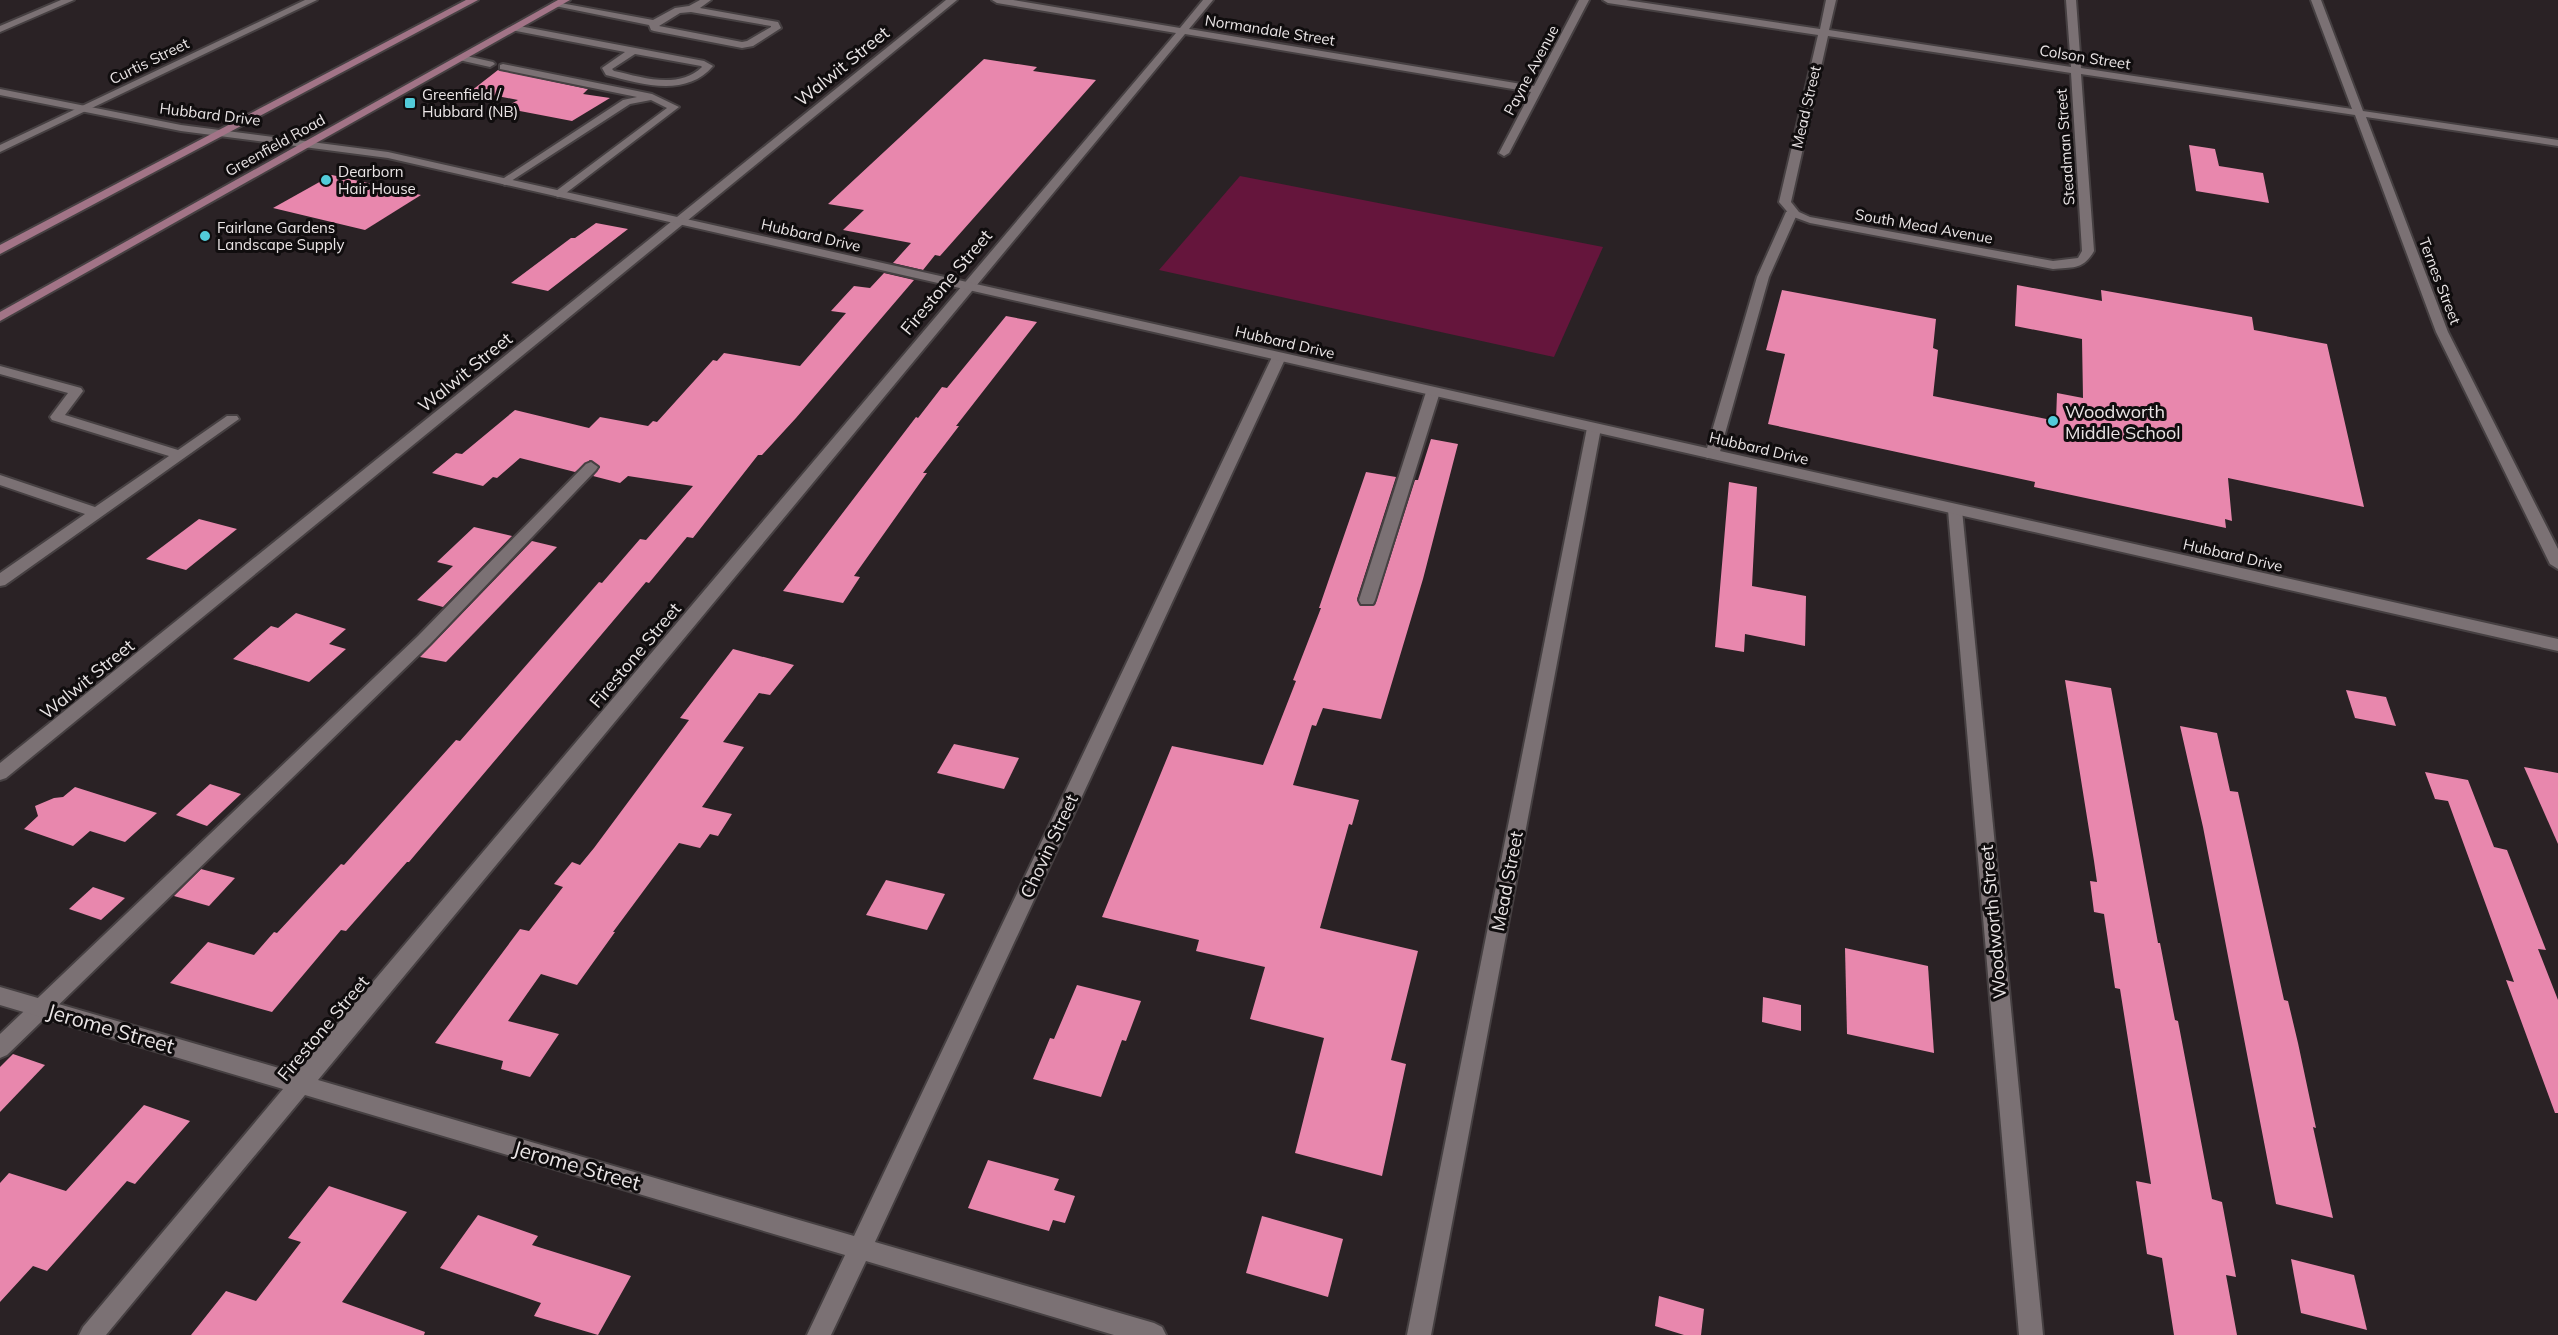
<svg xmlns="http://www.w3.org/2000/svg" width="2558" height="1335" font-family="Mulish,sans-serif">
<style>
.green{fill:#65153c}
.building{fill:#e887ad}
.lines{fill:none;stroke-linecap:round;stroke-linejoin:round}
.service-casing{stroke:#464042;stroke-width:4}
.minor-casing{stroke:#464042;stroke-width:4}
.tertiary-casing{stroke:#464042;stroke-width:4}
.secondary-casing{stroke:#464042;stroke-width:4}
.service{fill:#7b7174;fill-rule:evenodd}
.minor{fill:#7b7174;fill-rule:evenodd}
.tertiary{fill:#7b7174;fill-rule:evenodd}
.secondary{fill:#a27487;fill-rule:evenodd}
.poi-dot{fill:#52cbd9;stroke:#100d0e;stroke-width:2}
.labels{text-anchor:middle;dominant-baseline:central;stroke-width:6;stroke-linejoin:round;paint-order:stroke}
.far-street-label{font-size:15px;fill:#eae5e6;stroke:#100d0e}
.far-poi-label{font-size:15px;fill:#eae5e6;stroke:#100d0e;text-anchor:start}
.street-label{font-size:18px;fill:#eae5e6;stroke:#100d0e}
.poi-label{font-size:18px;fill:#eae5e6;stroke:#100d0e;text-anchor:start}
.near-street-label{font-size:21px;fill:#eae5e6;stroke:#100d0e}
</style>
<rect width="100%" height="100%" fill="#2a2225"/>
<path class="green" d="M1240 176 1603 247 1554 357 1159 270Z"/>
<g class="building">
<path d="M984 59 1037 67 1033 71 1096 80 940 256 935 255 923 270 893 263 911 243 843 230 864 210 828 204Z"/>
<path d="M498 70 588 89 583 94 610 98 572 121 504 108 518 100 471 91Z"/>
<path d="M2189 145 2215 149 2219 166 2263 173 2269 203 2196 191Z"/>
<path d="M332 175 421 195 365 230 273 208Z"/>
<path d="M596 223 628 229 548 291 511 283 571 238H575Z"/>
<path d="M884 273 914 280 796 418 762 455H758L693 538 687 537 649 583 646 582 409 862H407L346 931 341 930 272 1012 170 983 208 942 254 955 274 932 277 933 341 864 344 865 456 740 460 741 599 582 602 583 640 539 646 540 693 486 628 476 620 483 593 476 600 467 590 460 575 472 520 458 497 478 493 477 483 486 432 473 456 453 462 454 515 410 589 428 600 417 648 426 653 421 657 422 713 360 717 361 724 353 800 366 846 313 831 311 854 286 870 288Z"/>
<path d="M2017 285 2102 301 2101 290 2252 317 2254 330 2327 344 2364 507 2228 478 2232 521 2225 519 2226 528 2034 487 2035 482 1768 424 1785 354 1766 350 1782 290 1936 319 1933 348 1938 350 1933 396 2056 421 2057 393 2083 398 2082 339 2015 326Z"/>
<path d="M1006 316 1037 322 956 426H959L923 473H927L854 576 860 577 843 603 783 591 916 417 918 418 942 387 947 388Z"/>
<path d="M1431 439 1458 444 1423 579 1381 719 1323 708 1316 726 1312 725 1293 785 1359 800 1352 825 1349 824 1320 928 1418 951 1391 1060 1406 1064 1382 1176 1295 1153 1324 1038 1250 1019 1265 967 1196 951 1199 940 1102 917 1172 746 1263 765 1296 681 1293 680 1321 608H1319L1366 472 1396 477 1357 599 1361 606 1375 605 1415 480H1418Z"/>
<path d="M1729 482 1757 487 1752 586 1806 596 1805 646 1745 634 1744 652 1715 647Z"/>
<path d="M199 519 237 529 186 570 146 559Z"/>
<path d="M474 527 512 536 443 607 417 600 453 566 437 562Z"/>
<path d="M532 541 557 547 446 662 420 657Z"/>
<path d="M296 613 346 629 329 644 346 649 309 682 233 659 271 626 278 628Z"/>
<path d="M733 649 794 665 770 695 759 693 723 742 744 747 702 807 732 814 718 836 710 834 700 848 679 843 613 932H615L577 985 541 974 508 1021 559 1034 530 1077 501 1069 503 1061 435 1043 520 929 529 931 563 887 554 884 572 862 580 865 594 848 689 720 680 718Z"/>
<path d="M2065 680 2111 688 2158 943H2160L2175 1020 2178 1021 2212 1199 2222 1202 2236 1277 2226 1275 2237 1335H2174L2162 1258 2147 1254 2136 1181 2151 1184 2120 989 2115 988 2104 914 2094 912 2090 881 2097 882 2094 861Z"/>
<path d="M2346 690 2386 697 2396 726 2355 718Z"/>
<path d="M2180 726 2217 733 2230 791 2238 792 2284 1000 2288 1001 2298 1043 2316 1128 2313 1127 2333 1218 2276 1204 2203 827Z"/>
<path d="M954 744 1019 758 1004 789 937 773Z"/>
<path d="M2524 767 2558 773V844Z"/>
<path d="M2425 772 2468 780 2494 847 2507 850 2546 950 2538 949 2558 1000V1113H2555L2506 980 2514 982 2448 801 2435 799Z"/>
<path d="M210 784 241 794 207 826 176 815Z"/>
<path d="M75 787 157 813 125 842 90 831 73 846 24 829 38 816 35 806 54 798 63 797Z"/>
<path d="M201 869 235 878 209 906 174 896Z"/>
<path d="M886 880 945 894 927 930 866 915Z"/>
<path d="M93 887 125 898 101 920 69 909Z"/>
<path d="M1845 948 1928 966 1934 1053 1847 1034Z"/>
<path d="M1077 985 1141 1001 1126 1041 1122 1040 1101 1097 1033 1079 1050 1038 1054 1039Z"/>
<path d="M1763 997 1801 1005V1031L1762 1022Z"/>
<path d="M13 1054 45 1065 0 1112V1067Z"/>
<path d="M144 1105 190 1121 135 1184 127 1181 47 1271 33 1266 0 1302V1183L9 1173 66 1191Z"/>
<path d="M988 1160 1059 1179 1054 1190 1075 1196 1065 1223 1053 1220 1049 1231 968 1208Z"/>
<path d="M329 1186 407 1212 342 1302 425 1332 424 1335H191L226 1291 256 1301 301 1242 288 1238Z"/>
<path d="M478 1215 538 1236 532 1245 631 1276 598 1335 534 1316 541 1303 440 1268Z"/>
<path d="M1262 1216 1343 1239 1328 1297 1246 1273Z"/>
<path d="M2291 1259 2354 1275 2367 1330 2301 1313Z"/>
<path d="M1659 1296 1704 1309 1701 1335H1684L1655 1326Z"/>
</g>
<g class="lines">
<defs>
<g id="service">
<path d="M700 0H711L700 8 778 22 781 28 753 46 742 48 654 31 651 30 649 25 550 5 555 2 653 20 675 8 689 6ZM691 12 771 26V27L747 41 742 42 659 26 680 13Z"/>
<path d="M514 25 704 61 713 66C686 98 641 84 606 75L602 68 625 52 511 30 509 28ZM635 54 701 66 702 67C678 90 642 77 614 71L612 69Z"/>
<path d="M462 55 493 62 495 64 490 67 459 60 457 58Z"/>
<path d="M503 64 652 94 679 107 562 196 558 197 552 194 667 108 651 100 630 104 505 185 499 182 501 180 623 100 637 97 500 69V65Z"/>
<path d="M1792 209 1798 212 1769 277 1719 455 1717 458H1707L1705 455 1757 277 1786 212Z"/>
<path d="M0 366 81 388 83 391 65 415 178 450 227 416H237L239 419 5 585 0 586V573L85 514 0 485V475L95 507 169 456 52 420 50 417 68 393 0 374Z"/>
<path d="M1433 388 1440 392 1375 600 1373 604H1361L1359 600 1426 392Z"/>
<path d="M591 462 598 467 596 470 430 644 7 1055 0 1058V1034L418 636 586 464Z"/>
</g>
<g id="minor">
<path d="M61 0H74L0 32V26Z"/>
<path d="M305 0H317L0 152V145Z"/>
<path d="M946 0H957L6 778 0 780V763Z"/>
<path d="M992 0H1013L1180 28 1203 0H1213L1189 29 1534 86 1579 0H1589L1509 153 1504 156 1499 153 1531 92 1185 34 318 1080 854 1236 1272 357 1274 354H1284L1286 357 875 1242 1154 1323 1162 1327 1166 1335H1114L866 1261 831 1335H807L845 1255 305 1095 106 1335H79L83 1327 283 1089 0 1005V987L296 1073 1176 33 997 3Z"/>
<path d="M1603 0H1626L1820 29 1826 0H1836L1829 30 2071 67 2066 0H2076L2081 68 2352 109 2311 0H2321L2363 111 2558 140V146L2366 117 2448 332 2558 549V569L2550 564 2436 332 2355 115 2081 74 2094 251C2083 270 2073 267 2053 269L1810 223 1791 216 1779 202 1818 35 1608 3ZM1828 36 2071 73 2082 251 2078 258 2053 261 1810 217 1799 212 1791 202Z"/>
<path d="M1594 424 1601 428 1431 1335H1407L1587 428Z"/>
<path d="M1955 505 1962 510 2043 1335H2019L1948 510Z"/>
</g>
<path id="tertiary" d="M0 89 181 125 388 152 2558 639V651L388 158 181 131 0 95Z"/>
<g id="secondary">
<path d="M466 0H478L0 254V245Z"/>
<path d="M558 0H570L0 321V312Z"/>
</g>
</defs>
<use href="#service" class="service-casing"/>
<use href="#minor" class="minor-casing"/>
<use href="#tertiary" class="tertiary-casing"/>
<use href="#secondary" class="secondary-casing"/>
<use href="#service" class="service"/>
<use href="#minor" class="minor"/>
<use href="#tertiary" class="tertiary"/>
<use href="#secondary" class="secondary"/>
</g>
<g class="poi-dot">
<rect x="404" y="97" width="12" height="12" rx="3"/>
<circle cx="326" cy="180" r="6"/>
<circle cx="205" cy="236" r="6"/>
<circle cx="2053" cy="421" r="6"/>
</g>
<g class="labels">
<g class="far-street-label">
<text transform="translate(1270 30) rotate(9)">Normandale Street</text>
<text transform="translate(2085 57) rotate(9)">Colson Street</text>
<text transform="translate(149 61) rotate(-26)">Curtis Street</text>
<text transform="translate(1531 70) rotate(-62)">Payne Avenue</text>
<text transform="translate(1806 107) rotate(-77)">Mead Street</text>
<text transform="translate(210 114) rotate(7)">Hubbard Drive</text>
<text transform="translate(275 145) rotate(-29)">Greenfield Road</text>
<text transform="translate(2065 147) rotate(-94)">Steadman Street</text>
<text transform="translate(1924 226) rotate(10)">South Mead Avenue</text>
<text transform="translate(811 235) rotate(13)">Hubbard Drive</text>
<text transform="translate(2440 281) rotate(69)">Ternes Street</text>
<text transform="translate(1285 342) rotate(13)">Hubbard Drive</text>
<text transform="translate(1759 448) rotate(13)">Hubbard Drive</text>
<text transform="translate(2233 555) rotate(13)">Hubbard Drive</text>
</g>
<g class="far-poi-label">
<text x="422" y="94">Greenfield /<tspan x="422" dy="17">Hubbard (NB)</tspan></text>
<text x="338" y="171">Dearborn<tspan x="338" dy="17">Hair House</tspan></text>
<text x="217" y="227">Fairlane Gardens<tspan x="217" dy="17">Landscape Supply</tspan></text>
</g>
<g class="street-label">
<text transform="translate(842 66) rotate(-39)">Walwit Street</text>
<text transform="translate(946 282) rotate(-50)">Firestone Street</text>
<text transform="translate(465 372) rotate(-39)">Walwit Street</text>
<text transform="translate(635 655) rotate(-50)">Firestone Street</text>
<text transform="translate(87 679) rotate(-39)">Walwit Street</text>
<text transform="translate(1049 846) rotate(-65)">Chovin Street</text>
<text transform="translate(1507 881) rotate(-79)">Mead Street</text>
<text transform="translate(1993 922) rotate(-95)">Woodworth Street</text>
<text transform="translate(323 1028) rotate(-50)">Firestone Street</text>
</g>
<g class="poi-label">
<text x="2065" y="411">Woodworth<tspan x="2065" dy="21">Middle School</tspan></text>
</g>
<g class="near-street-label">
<text transform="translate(111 1028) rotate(16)">Jerome Street</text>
<text transform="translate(577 1165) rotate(16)">Jerome Street</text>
</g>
</g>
</svg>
